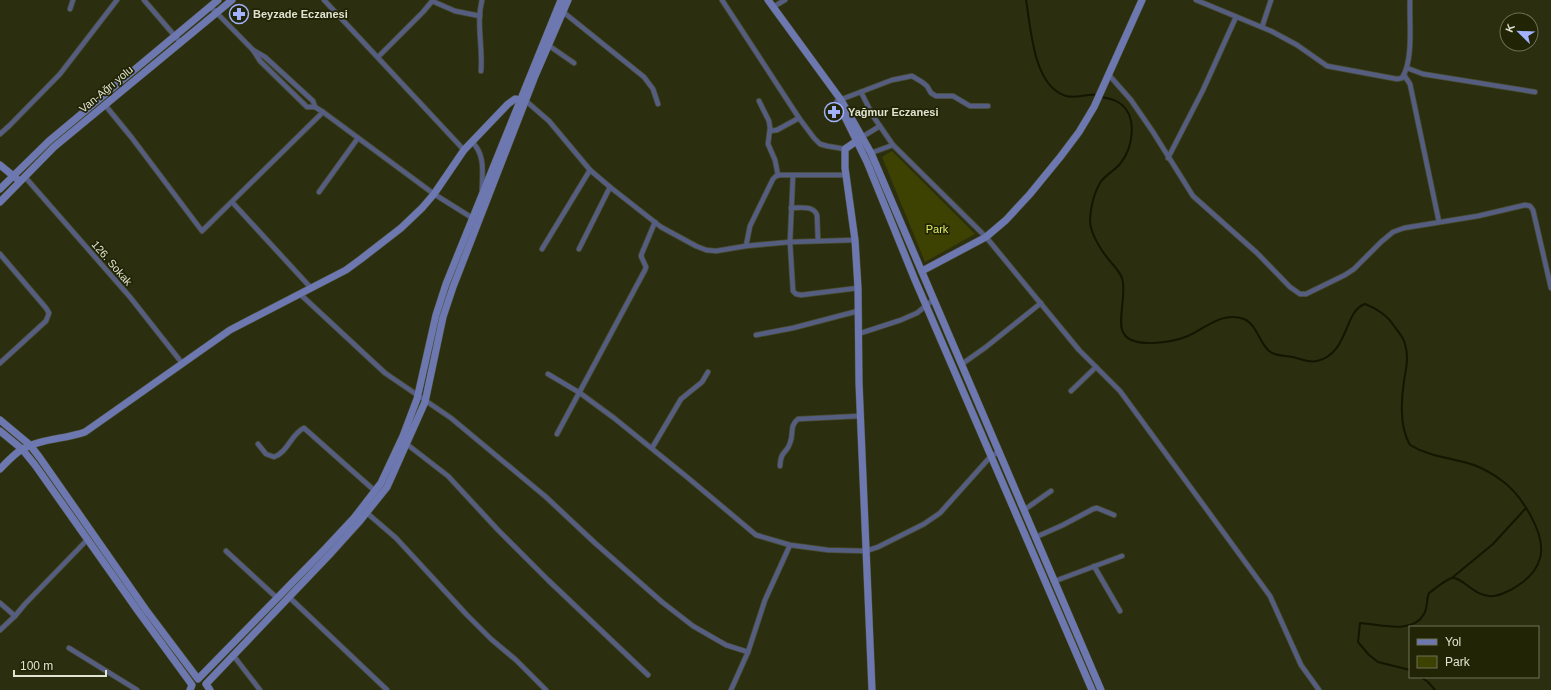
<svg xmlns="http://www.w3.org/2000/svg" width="1551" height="690" font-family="Arial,sans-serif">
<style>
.green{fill:#3d4102}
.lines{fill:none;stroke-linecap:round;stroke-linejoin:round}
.stream{stroke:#141600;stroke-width:2}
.street-casing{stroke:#484b2e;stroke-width:6}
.secondary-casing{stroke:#484b2e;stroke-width:8}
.street{stroke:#555d80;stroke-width:4.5}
.secondary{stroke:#6c78af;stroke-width:7}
.labels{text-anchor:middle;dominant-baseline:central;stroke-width:3.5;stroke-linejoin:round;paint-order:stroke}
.poi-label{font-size:11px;font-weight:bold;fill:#e1e3d1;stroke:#212405;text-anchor:start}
.street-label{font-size:11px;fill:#e1e3d1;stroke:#212405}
.park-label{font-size:11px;fill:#e2ed67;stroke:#212405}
</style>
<rect width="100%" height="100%" fill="#2b2e0f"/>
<path class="green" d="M892 151 975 234 925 262 882 157Z"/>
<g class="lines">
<g class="stream">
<path d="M1026 0C1031 28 1033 86 1066 96 1077 99 1087 93 1097 95"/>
<path d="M1101 97C1107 98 1113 99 1118 102 1139 115 1133 148 1120 164 1114 171 1105 175 1100 183 1094 193 1090 209 1090 221 1090 233 1102 252 1110 261 1114 266 1120 272 1122 278 1127 294 1117 321 1123 332 1131 350 1173 342 1188 336 1206 328 1222 311 1244 319 1258 325 1260 347 1272 353 1278 356 1287 356 1293 357 1301 359 1308 363 1317 361 1349 354 1344 310 1365 304 1376 308 1388 316 1394 326 1398 331 1404 338 1405 344 1409 357 1406 369 1404 381 1401 401 1400 428 1410 445 1430 457 1453 458 1474 465 1484 469 1493 474 1501 480 1520 493 1547 534 1540 558 1537 569 1529 578 1520 584 1515 588 1500 596 1493 596 1475 598 1462 576 1452 578 1445 580 1436 588 1429 593 1426 600 1428 607 1424 614 1413 635 1378 624 1360 623L1358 642 1369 655 1378 662 1410 670"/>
<path d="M1453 577 1493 544 1526 508"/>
<path d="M1421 677 1428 682 1435 690"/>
</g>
<defs>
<g id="street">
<path d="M144 0 180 42"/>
<path d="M324 0 464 150"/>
<path d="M722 0 799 118 814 138 820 144 827 146 845 149"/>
<path d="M1196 0 1271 31 1297 45 1327 66 1397 79 1402 78C1414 59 1409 22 1410 0"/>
<path d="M432 1 455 11 480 16"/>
<path d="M210 6 253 50 265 57 313 101 315 107"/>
<path d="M773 7 785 0"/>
<path d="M70 9 73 0"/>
<path d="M562 11 644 77 653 89 658 104"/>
<path d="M1262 27 1271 0"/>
<path d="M548 45 574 63"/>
<path d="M253 50 260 61 307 107H315L323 112 434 194 474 219"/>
<path d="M378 57 423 12 433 0"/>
<path d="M1407 68 1423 74 1535 92"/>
<path d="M481 71C483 47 476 23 482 0"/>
<path d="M1109 75 1131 100 1153 132 1193 196 1257 253 1290 287 1300 294H1306L1345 275 1354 269 1381 242 1393 232 1404 228 1478 216 1525 205 1530 206 1533 210 1551 288"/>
<path d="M1404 75 1410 84 1439 222"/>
<path d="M861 92 873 116 893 145 986 237 1079 350 1120 391 1270 596 1301 665 1319 690"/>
<path d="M526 101 549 121 590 170 610 187 661 227 696 246 706 250 716 251 746 246 790 242 855 240"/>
<path d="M759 101 769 121 770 128 768 144 775 160 778 175"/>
<path d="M837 101 892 80 912 76 922 82 927 86 931 93 936 96H953L970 106H988"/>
<path d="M105 105 132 138 202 231 323 112"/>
<path d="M770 131 777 130 799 118"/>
<path d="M0 134 10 125 60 74 117 0"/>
<path d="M862 137 880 126"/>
<path d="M472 142C486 155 482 174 482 191"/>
<path d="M871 153 893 145"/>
<path d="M1168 158 1203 90 1236 17"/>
<path d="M793 175 790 242 793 291 796 294 801 295 858 288"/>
<path d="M25 177 130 297 182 363"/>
<path d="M319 192 358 138"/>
<path d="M232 202 311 288"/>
<path d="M791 208C800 208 813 205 817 215L818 241"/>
<path d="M746 246 750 226 773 179 776 176 780 175H846"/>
<path d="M542 249 590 170"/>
<path d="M579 249 610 187"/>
<path d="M0 254 46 308 49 313 46 321 0 363"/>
<path d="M300 294 385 373 451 418 546 497 595 543 662 602 693 626 726 645 748 652"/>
<path d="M858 334 901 320 917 313 934 299"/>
<path d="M756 335 793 328 858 311"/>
<path d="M962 364 986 347 1041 303"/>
<path d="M548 374 580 393 614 418 687 477 756 535 790 545 828 550 866 551 878 547 924 524 940 513 991 456 999 452"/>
<path d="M1071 391 1096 367"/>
<path d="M557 434 645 270 646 267 641 256 642 253 655 222"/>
<path d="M404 442 448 476 498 530 548 580 648 675"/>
<path d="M258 444 266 454 274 457C288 452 291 434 304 428L375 491"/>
<path d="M652 448 681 399 702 382 708 372"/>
<path d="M780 466C781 449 787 454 790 443 794 434 789 426 798 419L860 416"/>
<path d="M1024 510 1051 491"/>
<path d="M367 513 396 538 467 615 491 639 516 660 546 690"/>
<path d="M1036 537 1063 525 1093 509 1097 508 1114 515"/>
<path d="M226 551 277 598"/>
<path d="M1094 566 1120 611"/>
<path d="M1055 581 1122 556"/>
<path d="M289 597 387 690"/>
<path d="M0 603 15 616"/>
<path d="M0 630 15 616 25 604 87 540"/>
<path d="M69 648 137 690"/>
<path d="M233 655 260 690"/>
<path d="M731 690 748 652 765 600 790 545"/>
</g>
<g id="secondary">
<path d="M768 0 841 100 871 153 1101 690"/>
<path d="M841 109 867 162 915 280 1092 690"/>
<path d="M861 138 845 149V168L855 240 858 288 859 383 872 690"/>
<path d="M0 165 17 179"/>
<path d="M0 189 49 141 218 0"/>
<path d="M0 202 54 147 232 0"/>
<path d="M922 271 986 237 1006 220 1030 194 1061 156 1079 132 1094 107 1142 0"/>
<path d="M0 420 30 445 40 458 146 610 198 679 326 548 354 518 381 483 403 436 417 399 436 315 446 284 561 0"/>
<path d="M0 431 22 449 35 465 138 611 187 678 192 685 190 690"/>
<path d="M0 469C7 462 13 455 21 450 38 439 66 439 85 432L230 330 346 270 361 259 401 228 422 208 434 194 464 150 508 104 515 99 522 100"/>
<path d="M210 690 206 684 331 553 359 522 387 487 425 402 443 317 453 287 535 76 568 0"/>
</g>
</defs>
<use href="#street" class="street-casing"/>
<use href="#secondary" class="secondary-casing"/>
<use href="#street" class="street"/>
<use href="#secondary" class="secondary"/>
</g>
<defs>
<symbol id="pharmacy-ring" viewBox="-11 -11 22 22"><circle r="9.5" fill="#212405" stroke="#a2b2fd" stroke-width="1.5"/><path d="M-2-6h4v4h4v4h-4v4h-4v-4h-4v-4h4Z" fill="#a2b2fd"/></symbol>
</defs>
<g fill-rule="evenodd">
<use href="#pharmacy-ring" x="228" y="3" width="22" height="22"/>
<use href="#pharmacy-ring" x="823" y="101" width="22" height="22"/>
</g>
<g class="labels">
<g class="poi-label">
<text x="253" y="14">Beyzade Eczanesi</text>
<text x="848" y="112">Yağmur Eczanesi</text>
</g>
<g class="street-label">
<text transform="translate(106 89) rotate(-40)">Van-Ağrı yolu</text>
<text transform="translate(112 263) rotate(49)">126. Sokak</text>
</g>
<g class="park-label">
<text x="937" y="229">Park</text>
</g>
</g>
<rect x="1409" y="626" width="130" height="52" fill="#212405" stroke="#6e7057"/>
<rect x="1417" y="639" width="20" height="6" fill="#6c78af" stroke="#6e7057"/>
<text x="1445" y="646" font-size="12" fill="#e1e3d1">Yol</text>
<rect x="1417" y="656" width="20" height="12" fill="#3d4102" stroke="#6e7057"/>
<text x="1445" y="666" font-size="12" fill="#e1e3d1">Park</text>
<g transform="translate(1519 32) rotate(293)"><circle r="19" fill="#212405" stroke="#6e7057"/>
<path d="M0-3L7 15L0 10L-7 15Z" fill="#a2b2fd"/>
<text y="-6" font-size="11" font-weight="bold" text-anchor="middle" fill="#e1e3d1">K</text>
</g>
<path d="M14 670v6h92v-6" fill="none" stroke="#e1e3d1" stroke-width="2"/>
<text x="20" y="670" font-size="12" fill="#e1e3d1" stroke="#212405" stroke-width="3" paint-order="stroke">100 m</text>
</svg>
